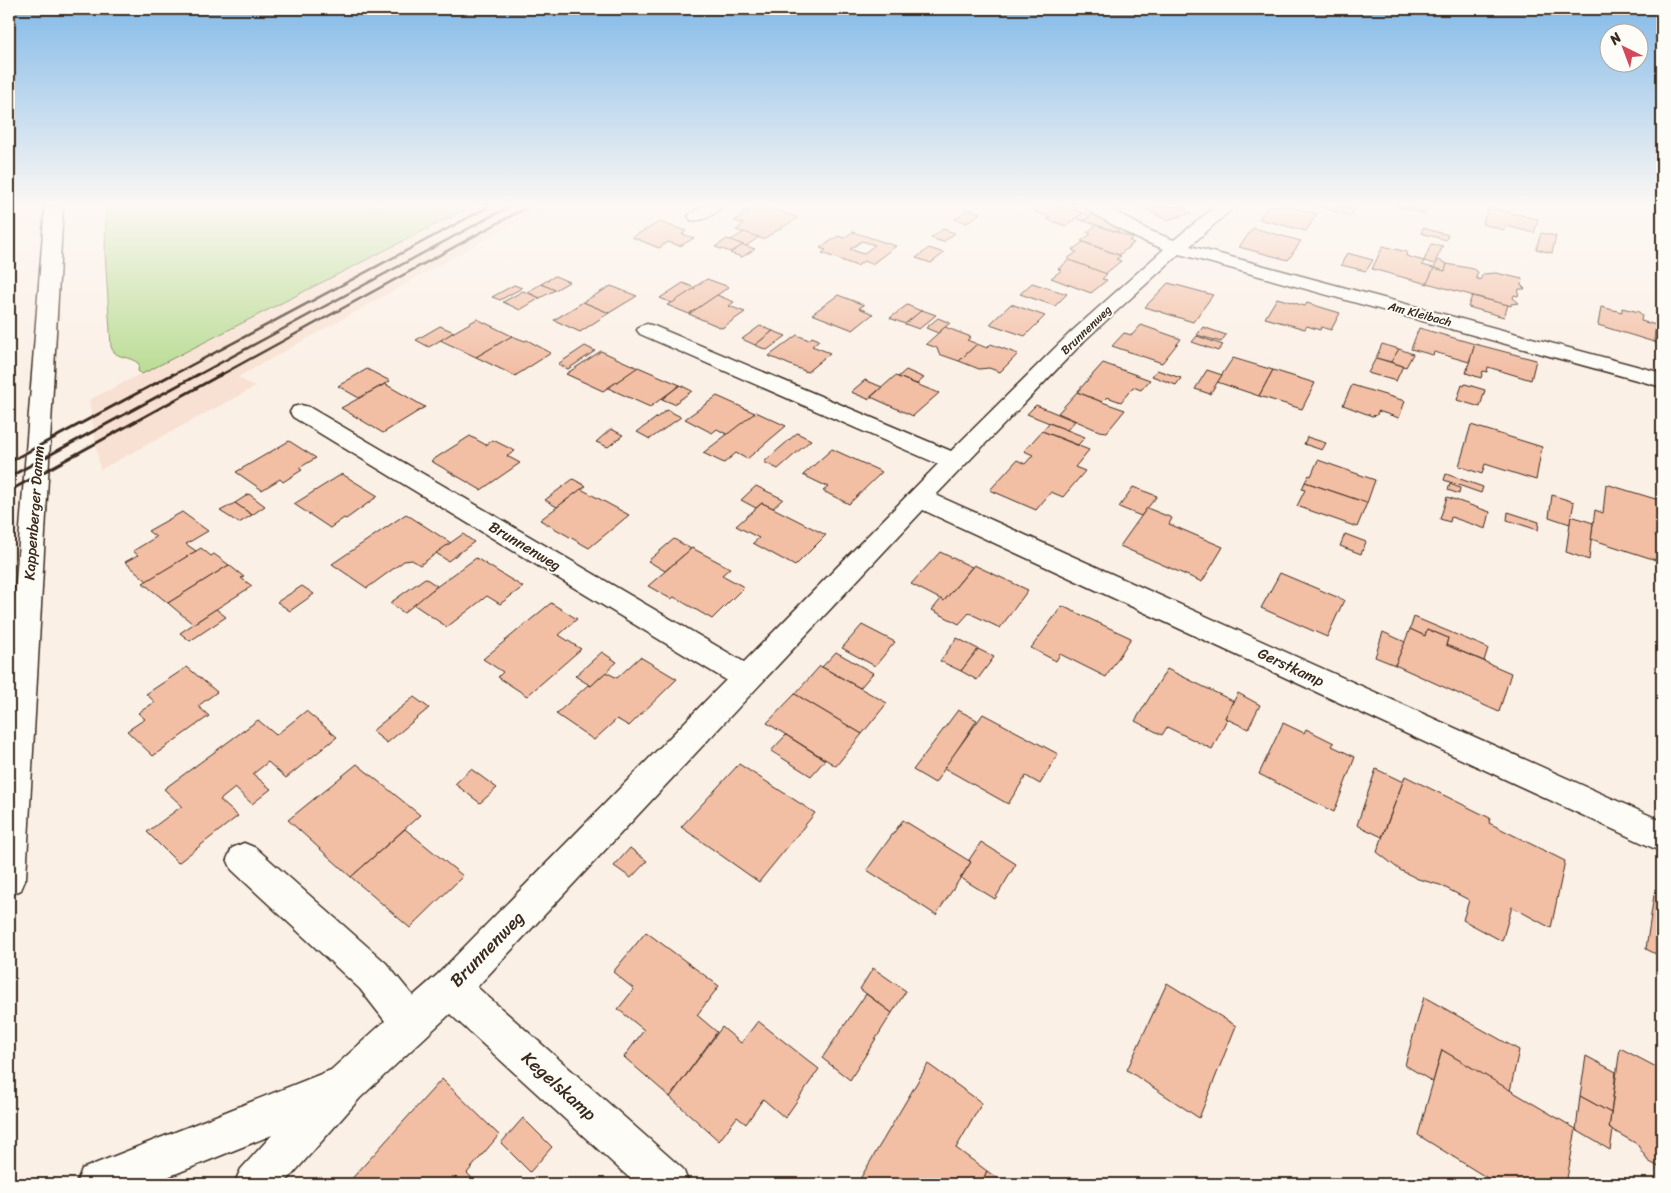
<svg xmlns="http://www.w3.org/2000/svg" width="1671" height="1193" font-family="Sriracha,sans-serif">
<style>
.built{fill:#f8e1d2}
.green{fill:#badc95;stroke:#7a835a}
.building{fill:#f2bea4;stroke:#3b2a1e;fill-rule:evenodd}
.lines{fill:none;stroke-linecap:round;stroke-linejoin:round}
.minor-casing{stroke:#3b2a1e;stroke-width:3}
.secondary-casing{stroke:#3b2a1e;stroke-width:3}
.minor{fill:#fdfcf7;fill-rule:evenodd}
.secondary{fill:#fdfcf7;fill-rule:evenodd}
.rail-far1{stroke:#3b2a1e;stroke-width:2.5}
.rail{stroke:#3b2a1e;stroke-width:3}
.labels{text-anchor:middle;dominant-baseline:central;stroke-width:4;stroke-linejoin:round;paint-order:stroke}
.far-street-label{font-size:12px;fill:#3b2a1e;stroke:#fdfcf7}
.street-label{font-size:15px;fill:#3b2a1e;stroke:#fdfcf7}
.near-street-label{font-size:18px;fill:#3b2a1e;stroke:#fdfcf7}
</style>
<rect width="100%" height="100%" fill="#fbf0e6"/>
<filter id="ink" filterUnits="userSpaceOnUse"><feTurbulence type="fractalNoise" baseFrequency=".02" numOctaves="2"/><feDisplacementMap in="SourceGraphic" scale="10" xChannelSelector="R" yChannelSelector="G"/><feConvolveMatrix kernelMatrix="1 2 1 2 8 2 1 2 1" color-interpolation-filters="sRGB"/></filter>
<g filter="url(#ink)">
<path class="built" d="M472 206H546L238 377 255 387 100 470 89 400Z"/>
<path class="green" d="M106 206H472L142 374 138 371 139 364C130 355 116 360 111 347L105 253Z"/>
<g class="building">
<path d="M749 206H764L798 218 763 239 736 230 744 224 734 221 749 212 743 210Z"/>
<path d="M1041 206H1073L1078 208 1075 210 1083 213 1065 226 1047 219 1050 217 1034 211Z"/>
<path d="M1140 206H1185L1182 208 1191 213 1167 220Z"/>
<path d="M1268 206H1288L1317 214 1306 231 1259 219Z"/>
<path d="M1316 206H1342L1355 209 1351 216Z"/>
<path d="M1396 206H1429L1425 214Z"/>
<path d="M1489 208 1538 219 1534 233 1506 226 1504 230 1482 224Z"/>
<path d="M968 209 980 213 967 223 955 219Z"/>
<path d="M1083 213 1091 216 1084 221 1076 218Z"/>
<path d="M1094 214 1120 229 1117 232 1084 221Z"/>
<path d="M660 222 686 231 682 234 694 238 680 246 668 242 659 248 632 237Z"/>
<path d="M1096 225 1134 238 1129 241 1134 243 1119 255 1081 241 1091 234 1087 232Z"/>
<path d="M1253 228 1301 241 1288 260 1239 247Z"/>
<path d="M1423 228 1448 235 1446 240 1421 233Z"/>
<path d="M943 229 955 233 943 242 931 238Z"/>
<path d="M854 231 853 232 896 246 872 264 864 261 857 266 822 253 826 250 820 248 838 236 844 238ZM862 241 875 245 863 254 850 249Z"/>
<path d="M744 232 759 237 746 246 731 240Z"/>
<path d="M1541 233 1556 236 1552 253 1536 249Z"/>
<path d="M727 239 731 240 743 245 731 252 715 247Z"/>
<path d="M1083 242 1121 256 1116 259 1121 261 1105 274 1067 259 1077 252 1072 250Z"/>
<path d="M1431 244 1443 246 1434 264 1424 261Z"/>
<path d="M743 245 755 249 742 257 730 253Z"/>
<path d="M1383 246 1407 252 1406 256 1424 261 1422 265 1434 268 1428 284 1372 269Z"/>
<path d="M929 248 944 253 931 263 916 258Z"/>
<path d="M1347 253 1373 260 1366 271 1341 265Z"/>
<path d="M1069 260 1107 274 1102 279 1107 280 1091 293 1051 278 1062 270 1058 269Z"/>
<path d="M1438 260 1447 264 1445 271 1434 268Z"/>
<path d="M1447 264 1474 269 1478 272 1476 278 1480 280 1483 274 1496 273 1522 279 1521 285 1525 289H1519L1518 296 1514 295 1513 298 1519 303 1511 304V306L1427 283 1434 268 1445 271Z"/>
<path d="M555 276 569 282 555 290 541 284Z"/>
<path d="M707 279 729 287 689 314 667 305Z"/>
<path d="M683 283 695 288 672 303 660 298Z"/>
<path d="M1032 283 1067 294 1055 306 1020 294Z"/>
<path d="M1168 283 1180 286 1213 295 1193 322 1145 307Z"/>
<path d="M541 284 555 290 540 298 527 292Z"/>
<path d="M514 285 522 288 500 300 492 297Z"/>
<path d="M611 286 637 296 609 313 583 302Z"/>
<path d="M523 291 540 298 520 310 503 302Z"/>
<path d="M717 295 734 302 729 306 745 312 722 328 689 314Z"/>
<path d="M838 295 864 305 859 308 873 314 853 330 812 314Z"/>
<path d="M1472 296 1508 305 1504 317 1468 307Z"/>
<path d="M1277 298 1305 306 1307 303 1340 313 1331 330 1321 327 1320 330 1307 326 1305 329 1265 318Z"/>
<path d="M583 302 609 313 580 332 554 320Z"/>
<path d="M1011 304 1045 316 1025 336 990 324Z"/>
<path d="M907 305 921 311 905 324 890 318Z"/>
<path d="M1601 307 1622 312V308L1639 312 1642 315 1641 321 1656 325 1654 342 1598 325Z"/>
<path d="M922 310 936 315 919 329 905 324Z"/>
<path d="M938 318 950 323 938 333 926 328Z"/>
<path d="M477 319 512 336 476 357 440 340Z"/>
<path d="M1141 325 1181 339 1162 363 1112 346 1124 333 1132 335Z"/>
<path d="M1656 325 1662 326V345L1654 342Z"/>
<path d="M440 326 454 332 429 347 416 340Z"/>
<path d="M760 326 773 331 755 345 742 339Z"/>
<path d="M945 327 971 337 967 340 977 344 959 361 939 354 937 348 926 344Z"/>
<path d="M1203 327 1226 335 1221 342 1197 335Z"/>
<path d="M1419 328 1475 344 1469 362 1434 352 1433 355 1411 349Z"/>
<path d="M773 331 786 336 767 350 755 345Z"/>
<path d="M797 335 809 340 812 337 819 340 812 346 830 353 807 372 769 356Z"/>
<path d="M512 336 525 341 527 340 551 353 515 376 476 357Z"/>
<path d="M1197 336 1223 345 1218 351 1192 342Z"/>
<path d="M977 344 987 348 991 344 1018 354 1000 372 989 368 979 369 959 361Z"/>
<path d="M1382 344 1399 349 1391 362 1376 358Z"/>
<path d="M1475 344 1536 360 1531 380 1488 367 1487 372 1483 371 1481 378 1466 373Z"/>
<path d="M585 346 595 351 568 369 558 364Z"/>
<path d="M1399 349 1413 354 1406 367 1391 362Z"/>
<path d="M601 351 638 368 603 391 566 374Z"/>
<path d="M1233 358 1273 370 1259 396 1217 382Z"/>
<path d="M1376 358 1403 366 1396 381 1368 373Z"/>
<path d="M1103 363 1150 380 1141 390 1133 387 1121 402 1107 397 1102 402 1077 392Z"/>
<path d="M638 367 680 385 650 407 608 388Z"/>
<path d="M367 369 390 381 359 398 338 386Z"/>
<path d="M906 370 924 378 917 384 898 377Z"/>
<path d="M1157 370 1181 378 1176 385 1152 376Z"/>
<path d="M1207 370 1222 375 1210 394 1195 389Z"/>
<path d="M1273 370 1315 383 1302 409 1259 396Z"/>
<path d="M895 376 898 377 939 393 913 416 871 397Z"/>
<path d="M865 380 882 387 868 399 851 392Z"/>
<path d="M385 384 425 407 383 433 341 408Z"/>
<path d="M1465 384 1485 390 1480 407 1457 400 1462 385 1464 386Z"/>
<path d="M680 385 692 391 674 404 662 399Z"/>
<path d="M1352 385 1405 401 1399 418 1378 411 1377 415 1372 416 1343 405Z"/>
<path d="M1077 392 1102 402 1125 410 1107 432 1099 431 1058 413Z"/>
<path d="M717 396 755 413V414L728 435 717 429 712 433 685 419Z"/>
<path d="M1036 405 1075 421 1067 430 1027 414Z"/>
<path d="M667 410 681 417 650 439 637 432Z"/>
<path d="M756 412 786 426 747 459 736 453 724 463 703 453Z"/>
<path d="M1049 423 1085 437 1078 445 1042 431Z"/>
<path d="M1471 425 1542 447 1536 480 1485 464 1482 474 1459 466Z"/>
<path d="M611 429 623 435 608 447 596 442Z"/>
<path d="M1042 431 1089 450 1075 467 1085 471 1063 497 1051 492 1036 510 990 490 1017 460 1025 464 1033 455 1024 451Z"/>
<path d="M797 433 811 440 778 469 764 462Z"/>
<path d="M470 436 486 445 493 440 515 451 507 456 520 463 481 490 431 461Z"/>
<path d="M1307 437 1326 443 1322 450 1304 444Z"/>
<path d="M289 441 316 458 299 468 302 470 283 482 280 479 262 490 236 472Z"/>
<path d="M832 449 882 472 849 504 823 491 828 487 803 475Z"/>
<path d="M1318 460 1375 480 1367 503 1305 482 1309 475 1311 476Z"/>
<path d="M342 474 378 496 346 519 344 518 330 528 294 504Z"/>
<path d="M1446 474 1483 487 1481 493 1444 480Z"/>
<path d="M573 479 586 486 557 507 545 500Z"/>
<path d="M1305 482 1367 503 1357 527 1297 506 1305 490 1302 489Z"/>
<path d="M1450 484 1460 488 1459 494 1448 490Z"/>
<path d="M1606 484 1662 501V526L1658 524 1656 537 1662 539V562L1591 539 1595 510 1603 513Z"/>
<path d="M756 486 783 499 773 508 762 503 756 508 741 500Z"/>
<path d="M1133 487 1157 496 1141 516 1119 507Z"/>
<path d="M581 489 629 515 589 548 540 520Z"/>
<path d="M249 494 265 506 252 515 235 503Z"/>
<path d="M1552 495 1574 502 1570 524 1549 517Z"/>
<path d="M1447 497 1490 512 1486 529 1451 517 1450 522 1440 519Z"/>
<path d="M235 503 252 515 239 523 220 511Z"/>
<path d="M762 503 773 508 826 535 795 566 753 543 759 538 736 526Z"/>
<path d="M1147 508 1172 518 1169 524 1223 547 1202 582 1120 546Z"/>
<path d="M182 512 208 531 186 544 196 551 147 581 125 562 138 555 133 551 156 537 148 531Z"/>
<path d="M1508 512 1539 522 1538 530 1507 520Z"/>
<path d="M406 514 451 543 420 565 412 560 404 561 367 588 332 564Z"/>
<path d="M1571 516 1593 523 1589 560 1566 552Z"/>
<path d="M463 534 474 542 448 561 436 553Z"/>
<path d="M1345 534 1366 542 1361 554 1340 546Z"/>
<path d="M674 539 691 549 665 571 648 561Z"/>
<path d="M201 548 211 556 214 554 229 565 168 603 143 583Z"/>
<path d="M692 548 730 568 722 575 744 587 712 619 674 597 671 599 648 586Z"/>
<path d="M940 552 972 567 944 601 911 584Z"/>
<path d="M476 558 523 587 500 604 487 596 447 627 413 604Z"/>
<path d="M229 565 244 577 241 578 252 586 193 624 168 603Z"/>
<path d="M974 565 1028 590 1000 628 969 613 959 624 932 610 941 599 944 601Z"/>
<path d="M1280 573 1344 600 1327 637 1261 608Z"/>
<path d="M425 578 437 586 404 613 390 603Z"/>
<path d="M302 586 314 594 290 611 277 602Z"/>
<path d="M551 603 577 619 559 635 581 649 527 696 498 677 503 672 483 659Z"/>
<path d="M1062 606 1131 638 1106 677 1060 654 1056 661 1031 648Z"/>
<path d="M216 609 226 617 190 641 180 633Z"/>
<path d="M1414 617 1488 648 1484 661 1446 645 1448 638 1427 629 1425 636 1410 629Z"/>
<path d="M862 625 895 642 875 666 842 648Z"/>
<path d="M1410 629 1425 636 1427 629 1448 638 1446 645 1511 673 1499 712 1395 665Z"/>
<path d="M1383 632 1405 642 1395 665 1375 657Z"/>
<path d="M957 638 978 649 961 671 940 661Z"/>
<path d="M978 649 994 657 977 680 961 671Z"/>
<path d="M602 652 617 662 591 686 575 676Z"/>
<path d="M836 652 873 673 860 688 822 667Z"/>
<path d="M640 657 677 679 629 726 617 719 594 740 556 714 588 685 591 686 606 672 617 678Z"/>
<path d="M820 666 887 703 862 734 795 694Z"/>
<path d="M187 667 217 692 198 706 209 716 153 756 127 731 145 719 138 713 155 702 146 694Z"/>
<path d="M1167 669 1233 701 1225 718 1227 719 1212 749 1167 727 1162 735 1135 721Z"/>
<path d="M1238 693 1260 705 1248 729 1225 718Z"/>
<path d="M795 694 862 734 836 766 767 723Z"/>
<path d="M414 697 429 708 387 743 372 731Z"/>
<path d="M958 710 977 720 935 783 913 770Z"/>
<path d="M306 711 337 737 286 778 268 762 253 774 271 789 252 804 235 788 220 800 238 816 178 863 147 832 182 806 164 789 258 720 276 735Z"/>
<path d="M983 714 1058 754 1040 784 1026 776 1008 804 944 768Z"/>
<path d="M1283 723 1304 733 1306 729 1334 743 1332 746 1355 757 1334 812 1259 774Z"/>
<path d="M786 735 825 760 811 776 771 751Z"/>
<path d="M357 764 420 815 351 877 288 820Z"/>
<path d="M739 764 815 813 759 882 681 827Z"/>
<path d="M471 769 497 788 480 803 455 784Z"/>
<path d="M1376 769 1403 782 1382 837 1357 825Z"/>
<path d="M1405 776 1490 818 1489 823 1565 861 1551 928 1512 907 1502 941 1463 920 1469 900 1440 885 1418 879 1400 870 1377 852Z"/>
<path d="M903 820 971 862 936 915 867 870Z"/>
<path d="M405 829 463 876 410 928 351 877Z"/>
<path d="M981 842 1016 864 995 899 961 878 971 862 969 860Z"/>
<path d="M630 848 647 861 631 878 614 866Z"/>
<path d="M1654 895 1662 899V957L1646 949Z"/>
<path d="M646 932 719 986 697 1015 717 1032 670 1097 624 1057 644 1030 618 1009 634 989 613 972Z"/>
<path d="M873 968 906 991 892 1013 860 989Z"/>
<path d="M1167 983 1236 1026 1199 1118 1127 1070Z"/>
<path d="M866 994 892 1013 850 1080 822 1058Z"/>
<path d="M1424 997 1519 1050 1510 1091 1442 1050 1433 1082 1405 1065Z"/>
<path d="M758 1021 819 1069 785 1118 763 1099 746 1124 737 1117 719 1141 670 1097 722 1027 741 1043Z"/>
<path d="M1620 1048 1662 1070V1169L1648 1161 1637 1144 1609 1128Z"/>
<path d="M1442 1050 1576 1129 1566 1184H1497L1418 1135Z"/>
<path d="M1586 1056 1616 1072 1611 1113 1580 1096Z"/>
<path d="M928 1064 982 1103 956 1148 987 1171 981 1184H857Z"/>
<path d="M442 1079 499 1135 467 1173 472 1178 467 1184H347Z"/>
<path d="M1580 1096 1611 1113 1609 1128 1613 1131 1610 1150 1576 1130Z"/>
<path d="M523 1118 552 1147 530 1172 501 1143Z"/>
<path d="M987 1171 1005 1184H981Z"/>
</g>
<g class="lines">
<defs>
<g id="minor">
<path d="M701 206H722C716 215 702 222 691 220L688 216Z"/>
<path d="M1085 206H1106L1148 230 1174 240 1216 206H1235L1190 246 1662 373V387L1179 254 1085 340 936 495 1662 821V852L923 510 477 987 683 1169 689 1184H636L450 1014 360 1098 284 1184H234L241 1169 272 1135 150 1184H76L82 1169 331 1070 385 1021 360 989 232 870 227 859 232 848 244 843 256 848 386 963 413 996 437 975 726 680 293 417 290 412 293 407 301 405 309 407 744 662 938 464 640 334 637 330 640 326 647 324 654 326 951 451 1071 332 1164 249 1136 238 1087 210Z"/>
</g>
<path id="secondary" d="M45 206H63L26 878 21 890 9 895V671Z"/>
</defs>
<use href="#minor" class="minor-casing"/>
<use href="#secondary" class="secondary-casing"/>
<use href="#minor" class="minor"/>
<use href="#secondary" class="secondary"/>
<g class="rail-far1">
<path d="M171 376 490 206"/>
<path d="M196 376 510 206"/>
<path d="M219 376 529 206"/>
</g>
<g class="rail">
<path d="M9 462 173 374"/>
<path d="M9 477 199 374"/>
<path d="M9 491 222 374"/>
</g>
</g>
</g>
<linearGradient id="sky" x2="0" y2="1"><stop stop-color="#83bae8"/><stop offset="0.55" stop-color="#fdf8f4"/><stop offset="1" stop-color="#fdf8f4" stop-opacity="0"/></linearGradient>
<rect width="1671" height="373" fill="url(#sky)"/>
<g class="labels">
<g class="far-street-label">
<text transform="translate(1420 314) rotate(15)">Am Kleibach</text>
<text transform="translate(1086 330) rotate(-44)">Brunnenweg</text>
</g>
<g class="street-label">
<text transform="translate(34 513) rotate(-86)">Kappenberger Damm</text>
<text transform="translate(525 546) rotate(31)">Brunnenweg</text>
<text transform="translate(1291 667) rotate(25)">Gerstkamp</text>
</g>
<g class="near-street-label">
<text transform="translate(487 949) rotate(-46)">Brunnenweg</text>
<text transform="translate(559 1086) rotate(42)">Kegelskamp</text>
</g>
</g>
<rect width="1671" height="1193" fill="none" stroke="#fdfcf7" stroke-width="30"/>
<rect x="15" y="15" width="1641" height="1163" fill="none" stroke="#3b2a1e" stroke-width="2" filter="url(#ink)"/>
<g transform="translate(1624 48) rotate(318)"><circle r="24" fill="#fdfcf7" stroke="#afa8a0"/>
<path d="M0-4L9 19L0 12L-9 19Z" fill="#d1495b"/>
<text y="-8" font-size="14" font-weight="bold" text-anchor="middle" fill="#3b2a1e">N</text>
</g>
</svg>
